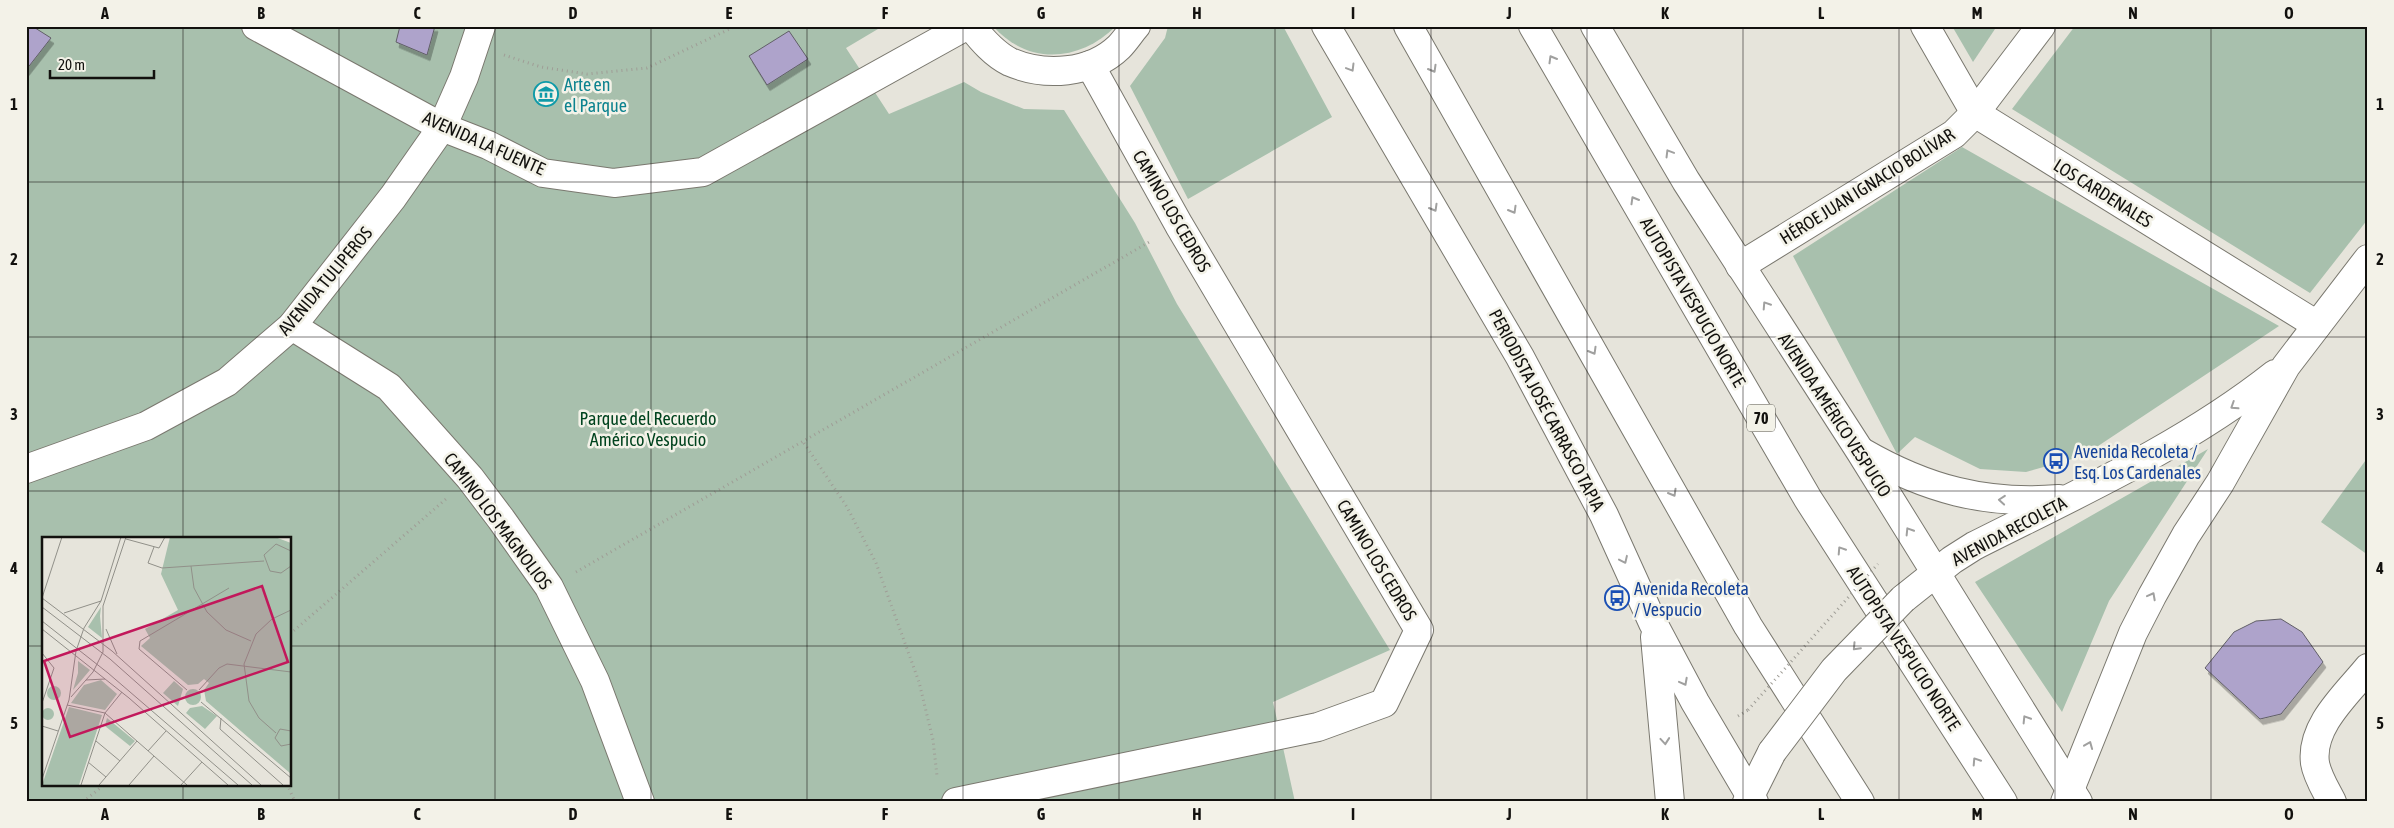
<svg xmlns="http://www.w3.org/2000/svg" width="2394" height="828" font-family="'Asap Condensed',sans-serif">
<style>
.green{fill:#a8c0ad;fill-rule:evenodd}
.building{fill:#aea3cb;stroke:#615f67;filter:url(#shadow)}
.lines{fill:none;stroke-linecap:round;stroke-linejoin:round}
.minor-casing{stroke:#7a786f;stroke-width:30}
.major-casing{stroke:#7a786f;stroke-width:30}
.highway-casing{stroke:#7a786f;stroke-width:30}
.path{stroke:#9f9d96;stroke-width:3;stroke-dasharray:1 4;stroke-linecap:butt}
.minor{stroke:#fff;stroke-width:28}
.major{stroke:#fff;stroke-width:28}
.highway{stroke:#fff;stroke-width:28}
.major-bridge-casing{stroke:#7a786f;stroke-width:30;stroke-linecap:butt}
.path-bridge{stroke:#9f9d96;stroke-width:3;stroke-dasharray:1 4;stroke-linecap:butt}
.major-bridge{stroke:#fff;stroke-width:28}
.oneway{stroke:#a0a09f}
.grid{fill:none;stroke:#12110e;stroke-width:1;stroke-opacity:0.55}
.labels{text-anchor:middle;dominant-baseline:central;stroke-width:5;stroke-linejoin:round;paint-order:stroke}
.shield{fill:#f3f2e8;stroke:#56544f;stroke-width:1}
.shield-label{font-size:16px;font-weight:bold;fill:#12110e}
.culture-label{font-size:18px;fill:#0d838f;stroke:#f3f2e8;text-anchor:start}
.street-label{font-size:18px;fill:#12110e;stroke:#f3f2e8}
.park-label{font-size:18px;fill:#00431e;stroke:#f3f2e8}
.transit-label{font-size:18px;fill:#164399;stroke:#f3f2e8;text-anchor:start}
.inset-road{fill:none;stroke:#919089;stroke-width:1}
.view{fill:#c2185b;fill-opacity:0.15;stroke:#c2185b;stroke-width:2.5}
.inset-edge{fill:none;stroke:#12110e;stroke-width:2.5}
.neatline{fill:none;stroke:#12110e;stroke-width:2}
.grid-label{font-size:16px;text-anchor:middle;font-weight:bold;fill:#12110e}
</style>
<defs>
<filter id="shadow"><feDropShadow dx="3" dy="5.5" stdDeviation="0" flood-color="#0004"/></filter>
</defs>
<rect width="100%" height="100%" fill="#e6e4db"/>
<g class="green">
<path d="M26 26H883L846 48 889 114 964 82 981 92 1024 109 1064 110 1135 223 1177 304 1390 650 1273 702 1295 802H26ZM44 538H290V784H44Z"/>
<path d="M993 26H1116C1080 62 1028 66 993 26Z"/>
<path d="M1168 26H1283L1332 117 1188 199 1130 86 1165 38Z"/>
<path d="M1952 26H1997L1973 62Z"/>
<path d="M2075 26H2368V219L2310 293 2012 109Z"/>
<path d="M1962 147 2279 326 2083 456 2026 472 1980 469 1915 437 1897 454 1793 256Z"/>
<path d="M2208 449 2109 601 2062 712 1975 582Z"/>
<path d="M2368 457V555L2321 522Z"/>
</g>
<g class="building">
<path d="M26 26H32L51 38 26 70Z"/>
<path d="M400 26H435L427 55 396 42Z"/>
<path d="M789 31 808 59 767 85 749 56Z"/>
<path d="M2281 619 2302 632 2323 662 2281 714 2260 719 2205 668 2234 632 2256 621Z"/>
</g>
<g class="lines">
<defs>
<g id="minor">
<path d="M256 26 442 127 488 145 543 173 614 183 703 172 966 26"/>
<path d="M971 26C982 40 994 54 1010 62 1045 77 1091 74 1119 47 1125 41 1130 33 1136 26"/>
<path d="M1925 26 1975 113 2317 325"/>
<path d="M1740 266 1954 134 1975 113 2041 26"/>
<path d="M292 326 389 387 470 478 501 519 549 587 595 681 640 802"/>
<path d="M26 469 146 426 227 382 292 326 393 197 442 127 464 77 481 26"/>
<path d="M956 802 1318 727 1384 703 1419 630 1179 225 1090 65"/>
<path d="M2332 802C2326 790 2317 776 2315 763 2310 726 2347 694 2368 668"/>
</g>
<g id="major">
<path d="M1326 26 1520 357 1604 515 1653 623 1695 702 1754 802"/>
<path d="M1595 26 1686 181 1860 451 2078 802"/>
<path d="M1862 452C1926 489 1985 505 2059 499"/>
<path d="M1903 599 1952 560 1974 546C2077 494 2184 446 2275 374"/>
<path d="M1655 637 1670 802"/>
<path d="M1747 802 1772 752"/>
<path d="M2065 802 2133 633 2152 596 2186 535 2220 483 2286 366 2368 259"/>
</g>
<g id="highway">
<path d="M1408 26 1748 626 1860 802"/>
<path d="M1533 26 1808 499 2003 802"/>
</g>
</defs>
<use href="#minor" class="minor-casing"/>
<use href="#major" class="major-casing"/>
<use href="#highway" class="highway-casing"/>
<g class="path">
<path d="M504 55 541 67 587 74 647 68 736 26"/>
<path d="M804 443 847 507 876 563 919 682 933 740 937 776"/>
<path d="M576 572 1151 241"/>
<path d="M290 634 446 499"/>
<path d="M1738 716 1748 710"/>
<path d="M287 784 295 802"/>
<path d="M26 797 31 802"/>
<path d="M83 802 105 784"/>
</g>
<use href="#minor" class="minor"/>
<use href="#major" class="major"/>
<use href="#highway" class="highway"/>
<defs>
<path id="major-bridge" d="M1772 752 1834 670 1903 599"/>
</defs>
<use href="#major-bridge" class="major-bridge-casing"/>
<path class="path-bridge" d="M1748 710 1878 564"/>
<use href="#major-bridge" class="major-bridge"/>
</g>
<defs><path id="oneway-chevron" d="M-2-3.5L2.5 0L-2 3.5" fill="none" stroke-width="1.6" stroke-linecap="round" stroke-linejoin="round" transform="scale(1.25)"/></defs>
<g class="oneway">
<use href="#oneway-chevron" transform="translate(1552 59) rotate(-120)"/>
<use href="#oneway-chevron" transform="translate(1351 68) rotate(59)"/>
<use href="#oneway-chevron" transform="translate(1433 69) rotate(60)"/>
<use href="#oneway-chevron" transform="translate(1669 153) rotate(-121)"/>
<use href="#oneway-chevron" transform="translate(1634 200) rotate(-120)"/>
<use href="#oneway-chevron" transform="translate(1434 208) rotate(60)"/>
<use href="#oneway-chevron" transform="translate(1513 210) rotate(60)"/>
<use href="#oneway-chevron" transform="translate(1766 305) rotate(-123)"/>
<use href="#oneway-chevron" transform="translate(1593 351) rotate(60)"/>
<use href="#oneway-chevron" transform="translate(2234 406) rotate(147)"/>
<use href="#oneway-chevron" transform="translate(1673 493) rotate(60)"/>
<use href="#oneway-chevron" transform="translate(2002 500) rotate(-175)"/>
<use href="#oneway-chevron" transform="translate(1909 531) rotate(-122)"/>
<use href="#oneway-chevron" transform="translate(1841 550) rotate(-123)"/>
<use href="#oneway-chevron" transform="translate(1624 560) rotate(65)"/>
<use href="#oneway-chevron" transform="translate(2152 596) rotate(-62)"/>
<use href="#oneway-chevron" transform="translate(1856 647) rotate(133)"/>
<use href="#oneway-chevron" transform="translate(1684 682) rotate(62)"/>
<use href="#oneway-chevron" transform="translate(2026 719) rotate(-122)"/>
<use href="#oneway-chevron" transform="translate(1665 741) rotate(85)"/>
<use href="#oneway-chevron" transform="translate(2089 745) rotate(-68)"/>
<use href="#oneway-chevron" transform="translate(1976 761) rotate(-123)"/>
</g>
<path class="grid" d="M183 26V538M339 26V802M495 26V802M651 26V802M807 26V802M963 26V802M1119 26V802M1275 26V802M1431 26V802M1587 26V802M1743 26V802M1899 26V802M2055 26V802M2211 26V802M26 182H2368M26 337H2368M26 491H2368M26 646H44M290 646H2368M183 784V802"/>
<defs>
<symbol id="museum-ring" viewBox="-11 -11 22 22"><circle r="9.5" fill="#f3f2e8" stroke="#0f9aa8" stroke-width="1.5"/><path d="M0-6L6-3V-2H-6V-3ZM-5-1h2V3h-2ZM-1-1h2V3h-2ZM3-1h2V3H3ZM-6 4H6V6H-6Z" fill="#0f9aa8"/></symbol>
<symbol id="bus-ring" viewBox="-11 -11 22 22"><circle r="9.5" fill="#f3f2e8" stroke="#1a4fb4" stroke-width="1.5"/><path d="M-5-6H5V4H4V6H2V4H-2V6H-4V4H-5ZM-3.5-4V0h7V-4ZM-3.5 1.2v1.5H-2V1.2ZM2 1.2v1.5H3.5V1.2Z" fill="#1a4fb4"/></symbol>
</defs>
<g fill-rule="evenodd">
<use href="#museum-ring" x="532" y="80" width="28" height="28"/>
<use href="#bus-ring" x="2042" y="447" width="28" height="28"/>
<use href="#bus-ring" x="1603" y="584" width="28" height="28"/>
</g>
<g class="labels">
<rect class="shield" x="1747" y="404.5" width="28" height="27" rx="4"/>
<g class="shield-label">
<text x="1761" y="418">70</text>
</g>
<g class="culture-label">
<text x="564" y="84">Arte en<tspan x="564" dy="21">el Parque</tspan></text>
</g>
<g class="street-label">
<text transform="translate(484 143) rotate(24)">AVENIDA LA FUENTE</text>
<text transform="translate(1867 186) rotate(-32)">HÉROE JUAN IGNACIO BOLÍVAR</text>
<text transform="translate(2103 193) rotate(32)">LOS CARDENALES</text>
<text transform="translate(1172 211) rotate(60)">CAMINO LOS CEDROS</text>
<text transform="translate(325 281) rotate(-50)">AVENIDA TULIPEROS</text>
<text transform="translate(1693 302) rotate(60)">AUTOPISTA VESPUCIO NORTE</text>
<text transform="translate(1547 410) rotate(62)">PERIODISTA JOSÉ CARRASCO TAPIA</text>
<text transform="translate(1835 415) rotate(57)">AVENIDA AMÉRICO VESPUCIO</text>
<text transform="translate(498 521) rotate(53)">CAMINO LOS MAGNOLIOS</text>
<text transform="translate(2009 531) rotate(-28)">AVENIDA RECOLETA</text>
<text transform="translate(1377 560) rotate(59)">CAMINO LOS CEDROS</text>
<text transform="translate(1904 648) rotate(57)">AUTOPISTA VESPUCIO NORTE</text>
</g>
<g class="park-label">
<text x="648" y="418">Parque del Recuerdo<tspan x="648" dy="21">Américo Vespucio</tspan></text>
</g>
<g class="transit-label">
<text x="2074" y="451">Avenida Recoleta /<tspan x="2074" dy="21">Esq. Los Cardenales</tspan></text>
<text x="1634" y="588">Avenida Recoleta<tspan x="1634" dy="21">/ Vespucio</tspan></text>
</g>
</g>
<g transform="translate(42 537)">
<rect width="249" height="249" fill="#e6e4db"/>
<path d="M128 0H233L249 6V237L164 164 162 153 167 146 162 142 156 147 146 148 99 109 108 101 103 92 136 73 119 37ZM59 70 58 79 60 101 46 90ZM36 124 48 133 31 153 36 136ZM59 143 75 157 63 173 29 166 42 148ZM132 144 141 152 136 169 121 156ZM5 156a7 7 0 1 1 14 0a7 7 0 1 1-14 0ZM143 160a8 8 0 1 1 16 0a8 8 0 1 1-16 0ZM160 169 175 179 163 192 144 176 148 171ZM27 170 60 178 37 248H0ZM0 177a6 6 0 1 1 12 0a6 6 0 1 1-12 0ZM65 181 93 204 88 209 63 189Z" fill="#a8c0ad"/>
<path class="inset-road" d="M84 2 117 11 123 0M112 10 106 26 120 31 222 24M249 14 234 7 222 18 228 34 239 36 249 29M149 29 152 51 165 75 184 93 209 104M0 61 20 0M0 61 70 114 219 248M0 70 68 122 210 248M22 76 59 64M0 84 66 136 196 248M0 92 87 161 186 248M64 92 75 117M0 116 12 131 0 166M44 143 63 142M145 153 97 112 98 104 187 51M157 153 177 131 185 127 249 135M29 160 51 135 61 115V69L84 0M159 165 249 241M25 168 63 176 145 248M179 181 178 192 241 248M0 189 16 194M249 194 238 192 233 201 239 209 249 207M234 196 217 181 207 164 202 127 214 97 230 82 249 73M54 204 78 224M106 214 124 194M46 225 64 240M0 242 27 163 34 114 42 91 59 64 79 0M39 248 63 176 80 155M57 248 95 204M87 248 112 219M139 248 160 225"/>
<path class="view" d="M220 49 246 125 28 200 2 124Z"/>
<rect width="249" height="249" class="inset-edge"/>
</g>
<rect width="2394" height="828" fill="none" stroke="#f3f2e8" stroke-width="55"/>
<path d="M50 70v8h104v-8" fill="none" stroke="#12110e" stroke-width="2.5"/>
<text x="58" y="70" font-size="15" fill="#12110e" stroke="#f3f2e8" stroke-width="4" paint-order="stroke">20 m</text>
<rect x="28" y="28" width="2338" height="772" class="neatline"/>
<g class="grid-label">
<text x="105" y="19">A</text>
<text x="261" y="19">B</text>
<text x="417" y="19">C</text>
<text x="573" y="19">D</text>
<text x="729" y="19">E</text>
<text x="885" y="19">F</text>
<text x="1041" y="19">G</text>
<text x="1197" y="19">H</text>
<text x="1353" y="19">I</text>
<text x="1509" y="19">J</text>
<text x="1665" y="19">K</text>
<text x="1821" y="19">L</text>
<text x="1977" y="19">M</text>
<text x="2133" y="19">N</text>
<text x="2289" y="19">O</text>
<text x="14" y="110">1</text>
<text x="2380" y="110">1</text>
<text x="14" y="265">2</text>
<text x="2380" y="265">2</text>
<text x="14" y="420">3</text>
<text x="2380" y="420">3</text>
<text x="14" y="574">4</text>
<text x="2380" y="574">4</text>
<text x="14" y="729">5</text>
<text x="2380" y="729">5</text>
<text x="105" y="820">A</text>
<text x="261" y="820">B</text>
<text x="417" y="820">C</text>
<text x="573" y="820">D</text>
<text x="729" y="820">E</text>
<text x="885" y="820">F</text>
<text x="1041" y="820">G</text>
<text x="1197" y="820">H</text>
<text x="1353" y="820">I</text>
<text x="1509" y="820">J</text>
<text x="1665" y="820">K</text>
<text x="1821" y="820">L</text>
<text x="1977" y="820">M</text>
<text x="2133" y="820">N</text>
<text x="2289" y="820">O</text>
</g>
</svg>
